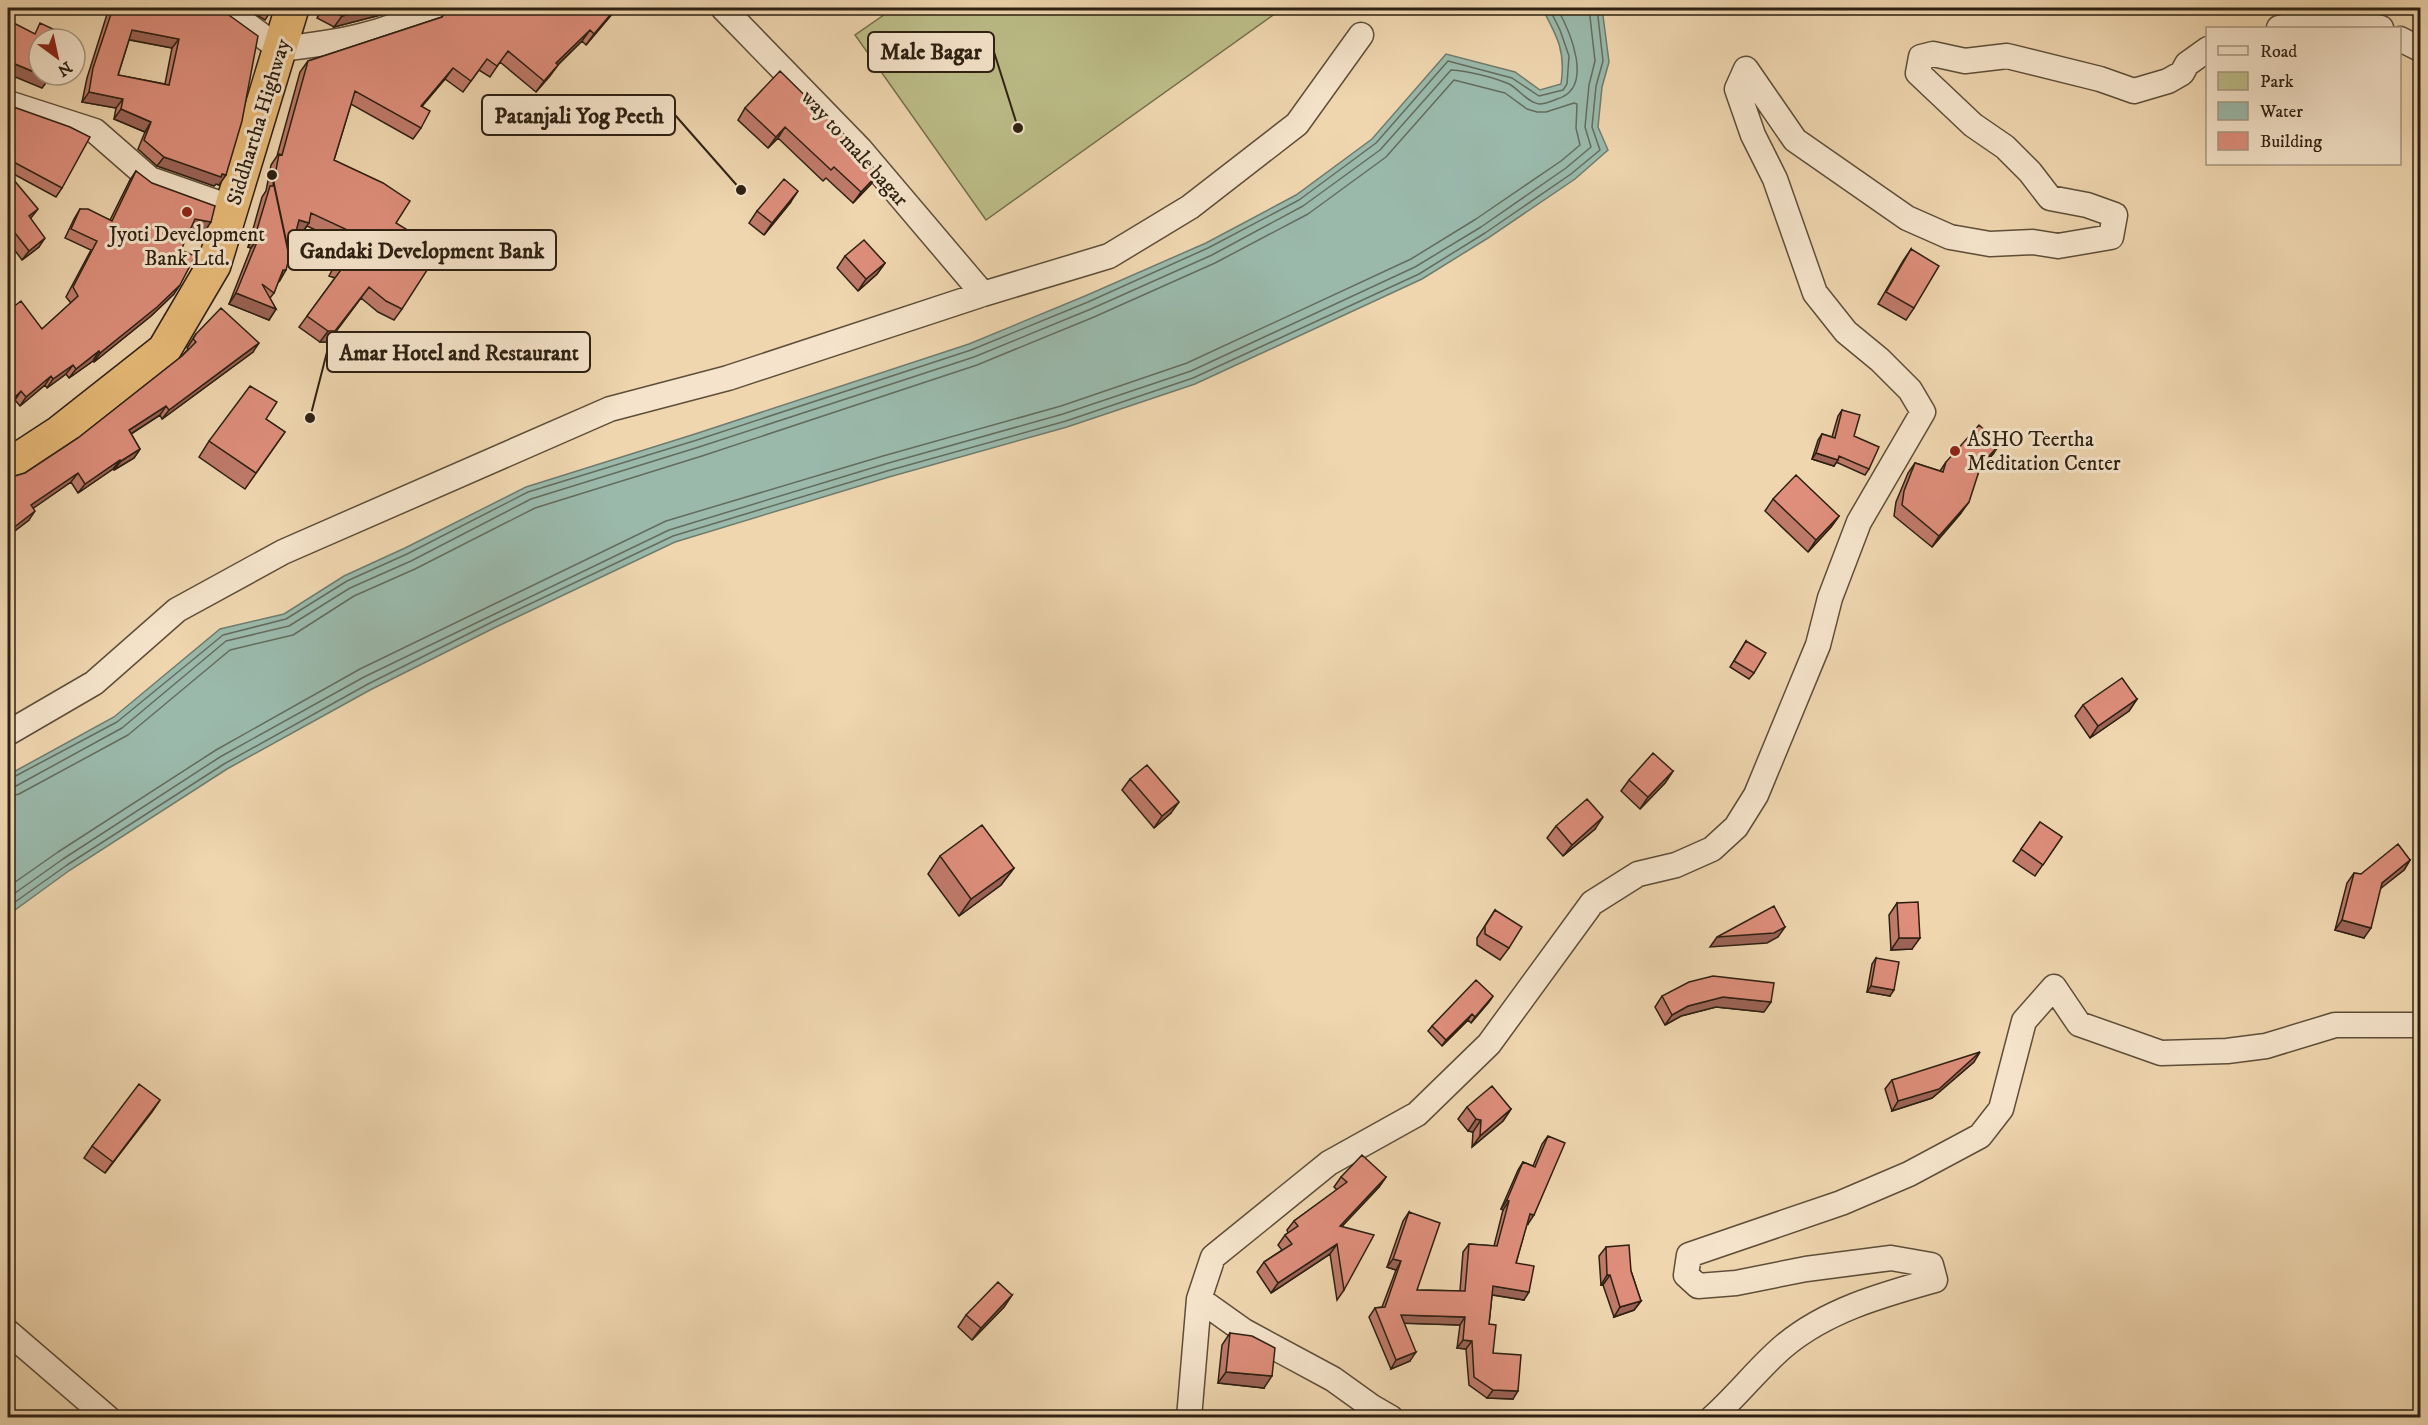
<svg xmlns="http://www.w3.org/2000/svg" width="2428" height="1425" font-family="'IM FELL DW Pica',serif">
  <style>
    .green { fill: #bcbd88; stroke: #746e4d; stroke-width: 1.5 }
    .water { fill: #9ab9ab; stroke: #6e7c6e; stroke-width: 1.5 }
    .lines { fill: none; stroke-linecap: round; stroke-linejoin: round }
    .shore { stroke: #646c5e; stroke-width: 1.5 }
    .minor-casing { stroke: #5e4e39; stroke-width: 27 }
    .highway-casing { stroke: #2d2012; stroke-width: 36 }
    .minor { stroke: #f5e4cb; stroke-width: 24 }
    .highway { stroke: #e8bb78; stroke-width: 33 }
    .wall { fill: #bf7a6a; stroke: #2d2012; stroke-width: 1.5; fill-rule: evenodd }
    .shaded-wall { fill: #9b6356; stroke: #2d2012; stroke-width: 1.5 }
    .building { fill: #de8e7b; stroke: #2d2012; stroke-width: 1.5; fill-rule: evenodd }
    .poi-dot { fill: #8f2418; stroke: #f5e4cb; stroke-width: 2 }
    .labels { text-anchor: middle; stroke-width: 6; stroke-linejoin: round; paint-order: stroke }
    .street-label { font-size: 21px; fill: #2d2012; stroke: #f5e4cb }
    .poi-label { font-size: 21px; fill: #2d2012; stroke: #f5e4cb }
    .leader { fill: none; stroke: #2d2012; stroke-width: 2 }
    .callout-dot { fill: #2d2012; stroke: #f5e4cb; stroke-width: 2 }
    .callout { fill: #f5e4cb; stroke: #2d2012; stroke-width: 2 }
    .callout-label { font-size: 22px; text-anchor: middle; font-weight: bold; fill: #2d2012 }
  </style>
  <rect width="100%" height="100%" fill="#efd6af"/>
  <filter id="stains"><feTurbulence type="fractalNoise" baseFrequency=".00333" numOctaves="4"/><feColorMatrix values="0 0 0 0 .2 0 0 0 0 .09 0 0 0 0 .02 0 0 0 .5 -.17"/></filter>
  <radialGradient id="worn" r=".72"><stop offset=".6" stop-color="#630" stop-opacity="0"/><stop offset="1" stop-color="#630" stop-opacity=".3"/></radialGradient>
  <path class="green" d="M894,8H1283L986,220L855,35Z"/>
  <path class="water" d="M1542,8H1602L1609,62L1602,87L1598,127L1608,150L1575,179L1488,238L1422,279L1195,384L1067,427L889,477L675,542L496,627L370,690L227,769L70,870L8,915V775L114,717L220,629L284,614L344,576L405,548L526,487L695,434L969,344L1085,296L1206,243L1296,195L1372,139L1446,54L1515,72L1540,90L1561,84C1566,51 1557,36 1542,8Z"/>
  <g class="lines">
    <path class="shore" d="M8,780L117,722L223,635L286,619L347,581L407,554L528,492L697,440L971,350L1088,302L1208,248L1299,200L1376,143L1448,61L1512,78L1539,96L1563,90L1567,84L1569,56L1560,30L1549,8
      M8,788L16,786L122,728L226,641L289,626L350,588L411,561L531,499L699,447L974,357L1091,309L1212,255L1303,206L1380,150L1451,70C1468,71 1493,77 1509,84C1519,89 1528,103 1539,104C1545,104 1552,101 1557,99C1595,88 1570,31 1557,8
      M8,797L19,794L128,735L230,650L293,635L354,596L415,569L535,508L702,456L977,365L1094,317L1215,263L1308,214L1386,157L1454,80L1505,93L1527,109L1537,112H1546L1574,103L1577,104L1576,128L1580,145L1561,161L1476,219L1411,259L1187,363L1061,406L883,456L666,521L360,669L216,750L58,852L8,887
      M8,898L63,859L220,757L364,677L669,530L885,464L1063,414L1191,371L1415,267L1481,227L1566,168L1591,147L1585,127L1589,85L1595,61L1589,8
      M8,907L67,865L224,764L368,684L494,621L673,536L887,471L1066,421L1193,378L1419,274L1485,233L1571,174L1600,150L1592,127L1596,86L1603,61L1597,8"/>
    <defs>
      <path id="minor" d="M224,8L280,49C334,43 386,35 433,8
        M723,8L860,149L983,294
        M2279,28L2336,15L2381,28
        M2400,39L2420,49
        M8,103L95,131L150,179L233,208
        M8,733L94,683L177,610L283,552L610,409L728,378L983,294L1109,256L1190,207L1297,124L1361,35
        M1199,1299L1244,1331L1333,1379L1372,1407L1391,1418
        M8,1332L108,1418
        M1189,1418L1199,1299L1213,1257L1329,1163L1417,1114L1489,1044L1592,903L1638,874L1676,865L1712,849L1736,827L1756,795L1818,645L1830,598L1859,522L1923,412L1910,390L1880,360L1846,332L1815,293L1775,179L1753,135L1737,89L1746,69L1795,140L1907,218L1950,237L1990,244L2033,242L2058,246L2111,237L2115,215L2087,205L2050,198L2030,172L2005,147L1973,125L1918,73L1921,57L1933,54L1965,61L2007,56L2100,79L2134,91L2168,81L2182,73L2187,64L2208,49
        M1712,1418C1738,1395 1759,1367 1784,1346C1827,1310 1882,1295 1935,1280L1931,1265L1891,1258L1806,1269L1736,1283L1698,1286L1686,1275L1689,1255L1841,1203L1909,1174L1980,1136L2001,1109L2024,1021L2054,987L2079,1024L2161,1053L2227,1051L2266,1046L2335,1025H2420"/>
      <path id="highway" d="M8,466L60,432L164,350L214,265L292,8"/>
    </defs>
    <use href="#minor" class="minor-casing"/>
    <use href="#highway" class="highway-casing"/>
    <use href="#minor" class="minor"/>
    <use href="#highway" class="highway"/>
  </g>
  <path class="wall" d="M109,8H221L219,185L216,184L214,186L157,166L138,149L145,132L114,119L116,108L82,102L87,78ZM129,40L172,48L165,84L118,75Z
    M246,8H273L265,20Z
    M323,8H394L384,14L334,27L317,18Z
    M449,8H617L586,45L582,41L558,65L536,92L500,62L490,77L479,70L463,92L445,79L422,106L421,128L413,139L351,104L334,160L396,223L402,309L394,320L378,312L361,298L328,342H320L299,327L335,278L329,276L346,244L307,226L301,234L296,232L274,293L270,298L276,309L269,320L229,304L251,248L248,247L262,197L266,191L271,165L277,156L300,72L308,61L442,17Z
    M8,105L62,188L56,197L8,171Z
    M745,108L853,148L871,184L853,203L826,178L823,181L778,138L768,148L738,120Z
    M136,171L205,231L190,228L181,250L174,294L151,316L94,362L93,361L69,378L66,374L47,388L45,385L20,406L15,400L8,407V311L42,329L71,303L66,297L91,250L65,238L74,219L80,209L110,220L130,180Z
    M8,173L30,219L39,247L22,260L8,241Z
    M790,203L764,235L749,223L757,211Z
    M1911,249L1914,308L1906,320L1878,304L1903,261Z
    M845,256L885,263L877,274L858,291L837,268Z
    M196,334L253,352L162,419L160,415L131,434L140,449L134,458L114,470L113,469L78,493L71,482L33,508L29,520L8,536V474L15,476L25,473L78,438L182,356L188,349L187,348Z
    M1842,410L1869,469L1865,475L1836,462L1834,466L1812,459L1818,440L1822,434L1832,437L1838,416Z
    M266,419L285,432L245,489L199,457L209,441Z
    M1993,454L1980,469L1961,513L1932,547L1894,516L1896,502L1908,473L1915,463L1940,471L1946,462Z
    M1773,499L1839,516L1831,527L1808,552L1765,511Z
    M1746,641L1754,673L1749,679L1730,667Z
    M2137,699L2129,711L2090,738L2075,716L2083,705Z
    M1673,771L1665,783L1640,809L1621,791L1629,780Z
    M1130,779L1171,813L1154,828L1122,790Z
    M2040,822L2062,837L2035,876L2013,861Z
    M1556,826L1595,829L1563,856L1547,838Z
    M940,856L1014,868L1001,885L959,916L928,874Z
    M2410,860L2404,870L2380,888L2364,938L2335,930L2347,883L2354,873L2361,874Z
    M1897,903L1912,949L1891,950L1889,915Z
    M1495,910L1509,948L1500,960L1477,945V938Z
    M1876,958L1890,996L1867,992L1872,964Z
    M1493,996L1471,1023L1468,1020L1442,1046L1428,1031L1432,1026Z
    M1662,996L1764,1012L1716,1007L1681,1016L1665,1025L1655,1007Z
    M1974,1062L1932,1098L1892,1111L1885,1089L1892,1080Z
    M160,1100L105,1173L84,1158L92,1146Z
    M1467,1107L1511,1109L1503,1121L1472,1147L1473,1132L1468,1131L1458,1119Z
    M1548,1136L1528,1224L1527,1223L1516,1263L1524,1300L1492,1295L1489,1324L1493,1353L1513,1399L1487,1398L1469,1385L1466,1349L1457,1348L1460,1325L1404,1323L1410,1361L1391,1369L1369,1317L1375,1308L1382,1307L1396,1270L1387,1267L1403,1221L1409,1212L1417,1290L1460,1291L1463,1252L1469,1244L1494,1246L1503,1210L1501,1209L1518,1170L1523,1162L1533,1166L1542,1144Z
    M1341,1177H1386L1379,1187L1342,1226L1344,1290L1337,1300L1330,1254L1271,1293L1257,1272L1264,1262L1282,1250L1278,1245L1285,1235L1288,1233L1287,1230L1294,1221L1337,1190L1334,1187Z
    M1606,1247L1631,1271L1641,1301L1634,1310L1614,1317L1603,1285H1601L1599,1256Z
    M1012,1295L1004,1307L972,1340L958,1327L966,1315Z
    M1230,1333L1264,1388L1218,1383L1222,1345Z"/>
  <path class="shaded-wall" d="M375,8H394L384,14L334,27L342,16Z
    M616,8H617L613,13L586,45L594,34Z
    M132,30L179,39L172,48L126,39Z
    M590,30L582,41L548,74L556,63Z
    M8,61L39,74V75L49,79L42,88L8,74Z
    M558,65L550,76L536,92L544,81Z
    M453,68L445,79L413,117L421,106Z
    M89,92L123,99L116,108L82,102Z
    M121,109L151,122L145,132L114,119Z
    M785,127L778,138L768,148L776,137Z
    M164,157L222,174L226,175L219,185L216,184L214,186L157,166Z
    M879,173L871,184L853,203L861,192Z
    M798,191L790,203L764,235L772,223Z
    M38,209L31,218L22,225L29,216Z
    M195,219L211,222L205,231L188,228Z
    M299,220L309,223L301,234L291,231Z
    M255,236L259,237L251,248L248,247Z
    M45,238L39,247L22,260L29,251Z
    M885,263L877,274L858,291L866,279Z
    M283,270H286L279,282Z
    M180,285L174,294L151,316L94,362L100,353Z
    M369,287L328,342H320L328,331Z
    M236,293L276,309L269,320L229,304Z
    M259,343L253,352L162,419L169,410Z
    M99,351L93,361L69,378L76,369Z
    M73,365L66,374L47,388L53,379Z
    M51,376L45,385L20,406L26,397Z
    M21,391L15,400L8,407V404Z
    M166,406L160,415L123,439L129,430Z
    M2000,444L1993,454L1973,476L1981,465Z
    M140,449L134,458L114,470L121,461Z
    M1816,453L1838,460L1834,466L1812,459Z
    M120,460L113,469L78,493L85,484Z
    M78,473L71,482L25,514L31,505Z
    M1969,502L1961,513L1932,547L1939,536Z
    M35,511L29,520L8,536V532L12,528Z
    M1839,516L1831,527L1808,552L1816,540Z
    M2137,699L2129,711L2090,738L2098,726Z
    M1673,771L1665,783L1640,809L1648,797Z
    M1179,802L1171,813L1154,828L1162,816Z
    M1603,817L1595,829L1563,856L1572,845Z
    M2410,860L2404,870L2375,893L2382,883Z
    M1014,868L1001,885L959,916L971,899Z
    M2342,920L2371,928L2364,938L2335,930Z
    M1785,927L1778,937L1767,943L1710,947L1717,937Z
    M1899,938H1920L1912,949L1891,950Z
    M1871,986L1894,990L1890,996L1867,992Z
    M1493,996L1489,1002L1471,1023L1475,1017Z
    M1723,997L1771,1002L1764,1012L1716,1007L1681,1016L1665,1025L1672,1015L1688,1006Z
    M1472,1014L1468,1020L1442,1046L1446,1040Z
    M1980,1052L1974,1062L1932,1098L1892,1111L1898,1101Z
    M160,1100L152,1112L105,1173L113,1162Z
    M1511,1109L1503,1121L1472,1147L1480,1136Z
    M1476,1119L1481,1120L1473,1132L1468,1131Z
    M1386,1177L1379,1187L1333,1236L1340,1226Z
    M1507,1200L1509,1201L1503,1210L1501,1209Z
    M1530,1214L1534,1215L1528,1224L1524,1222Z
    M1337,1244L1330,1254L1271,1293L1278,1283Z
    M1393,1259L1401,1261L1396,1270L1387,1267Z
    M1607,1275H1610L1603,1285H1601Z
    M1493,1286L1529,1292L1524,1300L1487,1294Z
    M1012,1295L1004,1307L972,1340L981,1328Z
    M1641,1301L1634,1310L1614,1317L1620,1307Z
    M1401,1315L1465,1317L1460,1325L1395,1323Z
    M1463,1340L1472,1341L1466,1349L1457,1348Z
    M1416,1352L1410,1361L1391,1369L1396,1360Z
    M1226,1372L1272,1376L1264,1388L1218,1383Z
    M1493,1390L1518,1391L1513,1399L1487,1398Z"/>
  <path class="building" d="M113,8H221L222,10L258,36L242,121L226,175L222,174L221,177L164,157L144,140L151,122L121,109L123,99L89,92L93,68ZM132,30L179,39L169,85L118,75Z
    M326,8H375L342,16Z
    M449,8H616L594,34L590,30L556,63L558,65L544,81L508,51L497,66L487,59L471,81L453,68L421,106L430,111L421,128L355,91L334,160L383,183L410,201L396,223L440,250L402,309L386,301L369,287L335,331H328L307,316L343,267L337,264L354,233L311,213L309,223L299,220L286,270H283L274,293L262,284L276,309L236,293L259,237L255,236L270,186H273L279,154L282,155L308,61L442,17Z
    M8,20L35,34L40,23L68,36L66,39H39V74L8,61Z
    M780,71L855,145L853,147L879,173L861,192L834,167L831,170L785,127L776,137L745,108Z
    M41,75H51L49,79Z
    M8,105L70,127L90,137L62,188L8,159Z
    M136,171L152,183L215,206L211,222L195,219L181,250L195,256L180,285L157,307L100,353L99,351L76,369L73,365L53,379L51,376L26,397L21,391L8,404V311L21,301L42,329L78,296L73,287L97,241L71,229L80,209H88L112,221Z
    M8,173L38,209L29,216L45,238L29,251L8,224Z
    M784,179L798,191L772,223L757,211Z
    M864,240L885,263L866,279L845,256Z
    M1911,249L1939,266L1914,308L1886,292Z
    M221,308L259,343L169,410L166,406L129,430L140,449L121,461L120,460L85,484L78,473L31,505L35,511L8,532V474L15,476L25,473L78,438L182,356L196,342L193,339L196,334Z
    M250,386L277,402L266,419L285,432L256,473L209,441Z
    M1842,410L1860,415L1854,436L1879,447L1869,469L1839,456L1838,460L1816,453L1822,434L1835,438Z
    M1979,425L2000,444L1981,465L1969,502L1939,536L1902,505L1904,491L1915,463L1943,472L1946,462Z
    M1796,475L1839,516L1816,540L1773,499Z
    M1746,641L1766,653L1754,673L1734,661Z
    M2122,678L2137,699L2098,726L2083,705Z
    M1653,753L1673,771L1648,797L1629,780Z
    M1147,765L1179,802L1162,816L1130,779Z
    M1587,799L1603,817L1572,845L1556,826Z
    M2040,822L2062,837L2043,865L2021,849Z
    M982,825L1014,868L971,899L940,856Z
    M2398,844L2410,860L2382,883L2371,928L2342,920L2354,873L2361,874Z
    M1918,902L1920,938H1899L1897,903Z
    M1774,906L1785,927L1774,933L1717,937Z
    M1495,910L1522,927L1509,948L1485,934V926Z
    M1876,958L1899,962L1894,990L1871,986Z
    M1713,976L1774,983L1771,1002L1723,997L1688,1006L1672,1015L1662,996L1689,982Z
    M1476,980L1493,996L1475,1017L1472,1014L1446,1040L1432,1026Z
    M1980,1052L1939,1089L1898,1101L1892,1080Z
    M139,1084L160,1100L113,1162L92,1146Z
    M1492,1086L1511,1109L1480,1136L1481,1120L1476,1119L1467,1107Z
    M1548,1136L1565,1143L1534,1215L1530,1214L1516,1263L1534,1266L1529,1292L1493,1286L1489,1324L1496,1325L1493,1353L1521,1355L1518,1391L1493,1390L1474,1377L1472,1341L1463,1340L1465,1317L1401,1315L1416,1352L1396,1360L1375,1308L1385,1307L1401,1261L1393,1259L1409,1212L1440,1223L1417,1290L1465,1291L1469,1244L1497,1246L1509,1201L1507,1200L1523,1162L1535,1167Z
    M1362,1155L1386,1177L1340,1226L1374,1235L1344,1290L1337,1244L1278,1283L1264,1262L1292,1244L1285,1235L1298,1226L1294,1221L1347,1182L1341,1177Z
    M1629,1245L1631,1271L1641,1301L1620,1307L1610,1275H1607L1606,1247Z
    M998,1282L1012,1295L981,1328L966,1315Z
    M1230,1333L1252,1336L1275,1348L1272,1376L1226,1372Z"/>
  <g class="poi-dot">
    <circle cx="187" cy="212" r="6"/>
    <circle cx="1955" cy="451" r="6"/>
  </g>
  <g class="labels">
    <g class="street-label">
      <text transform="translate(258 122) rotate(-73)" y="7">Siddhartha Highway</text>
      <text transform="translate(855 148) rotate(48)" y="7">way to male bagar</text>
    </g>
    <g class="poi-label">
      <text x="187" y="241">Jyoti Development<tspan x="187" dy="24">Bank Ltd.</tspan></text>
      <text x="1967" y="446" text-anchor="start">ASHO Teertha<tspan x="1967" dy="24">Meditation Center</tspan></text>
    </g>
  </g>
  <path class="leader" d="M1018 128L994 52M741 190L675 115M272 175L288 250M310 418L327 352"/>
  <g class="callout-dot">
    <circle cx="1018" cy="128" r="6"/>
    <circle cx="741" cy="190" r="6"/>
    <circle cx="272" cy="175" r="6"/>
    <circle cx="310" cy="418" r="6"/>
  </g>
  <g class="callout">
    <rect x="868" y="32" width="126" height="40" rx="6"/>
    <rect x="482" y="95" width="193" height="40" rx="6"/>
    <rect x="288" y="230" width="268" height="40" rx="6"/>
    <rect x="327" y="332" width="263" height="40" rx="6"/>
  </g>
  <g class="callout-label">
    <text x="931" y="59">Male Bagar</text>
    <text x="579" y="123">Patanjali Yog Peeth</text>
    <text x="422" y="258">Gandaki Development Bank</text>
    <text x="459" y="360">Amar Hotel and Restaurant</text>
  </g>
  <rect width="2428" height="1425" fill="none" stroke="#efd6af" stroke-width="30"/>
  <rect x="9" y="9" width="2410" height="1407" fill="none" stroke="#2d2012" stroke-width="3"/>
  <rect x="15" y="15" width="2398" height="1395" fill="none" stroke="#2d2012" stroke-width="1.5"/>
  <rect x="2206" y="27" width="195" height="138" fill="#f5e4cb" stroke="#a59681" stroke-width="1.5"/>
  <rect x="2218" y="46" width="30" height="9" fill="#f5e4cb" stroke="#a59681" stroke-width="1.5"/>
  <text x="2260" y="57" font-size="18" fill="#2d2012">Road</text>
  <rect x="2218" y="72" width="30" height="18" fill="#bcbd88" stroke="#a59681" stroke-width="1.5"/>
  <text x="2260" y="87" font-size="18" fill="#2d2012">Park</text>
  <rect x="2218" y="102" width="30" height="18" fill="#9ab9ab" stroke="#a59681" stroke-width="1.5"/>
  <text x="2260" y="117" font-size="18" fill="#2d2012">Water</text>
  <rect x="2218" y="132" width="30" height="18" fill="#de8e7b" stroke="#a59681" stroke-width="1.5"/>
  <text x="2260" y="147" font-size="18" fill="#2d2012">Building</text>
  <g transform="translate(57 57) rotate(147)"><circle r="28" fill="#f5e4cb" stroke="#a59681" stroke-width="1.5"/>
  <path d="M0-4.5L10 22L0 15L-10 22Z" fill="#8f2418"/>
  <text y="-9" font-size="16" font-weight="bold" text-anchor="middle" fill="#2d2012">N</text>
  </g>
  <rect width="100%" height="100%" filter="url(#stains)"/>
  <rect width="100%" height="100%" fill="url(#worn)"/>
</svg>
